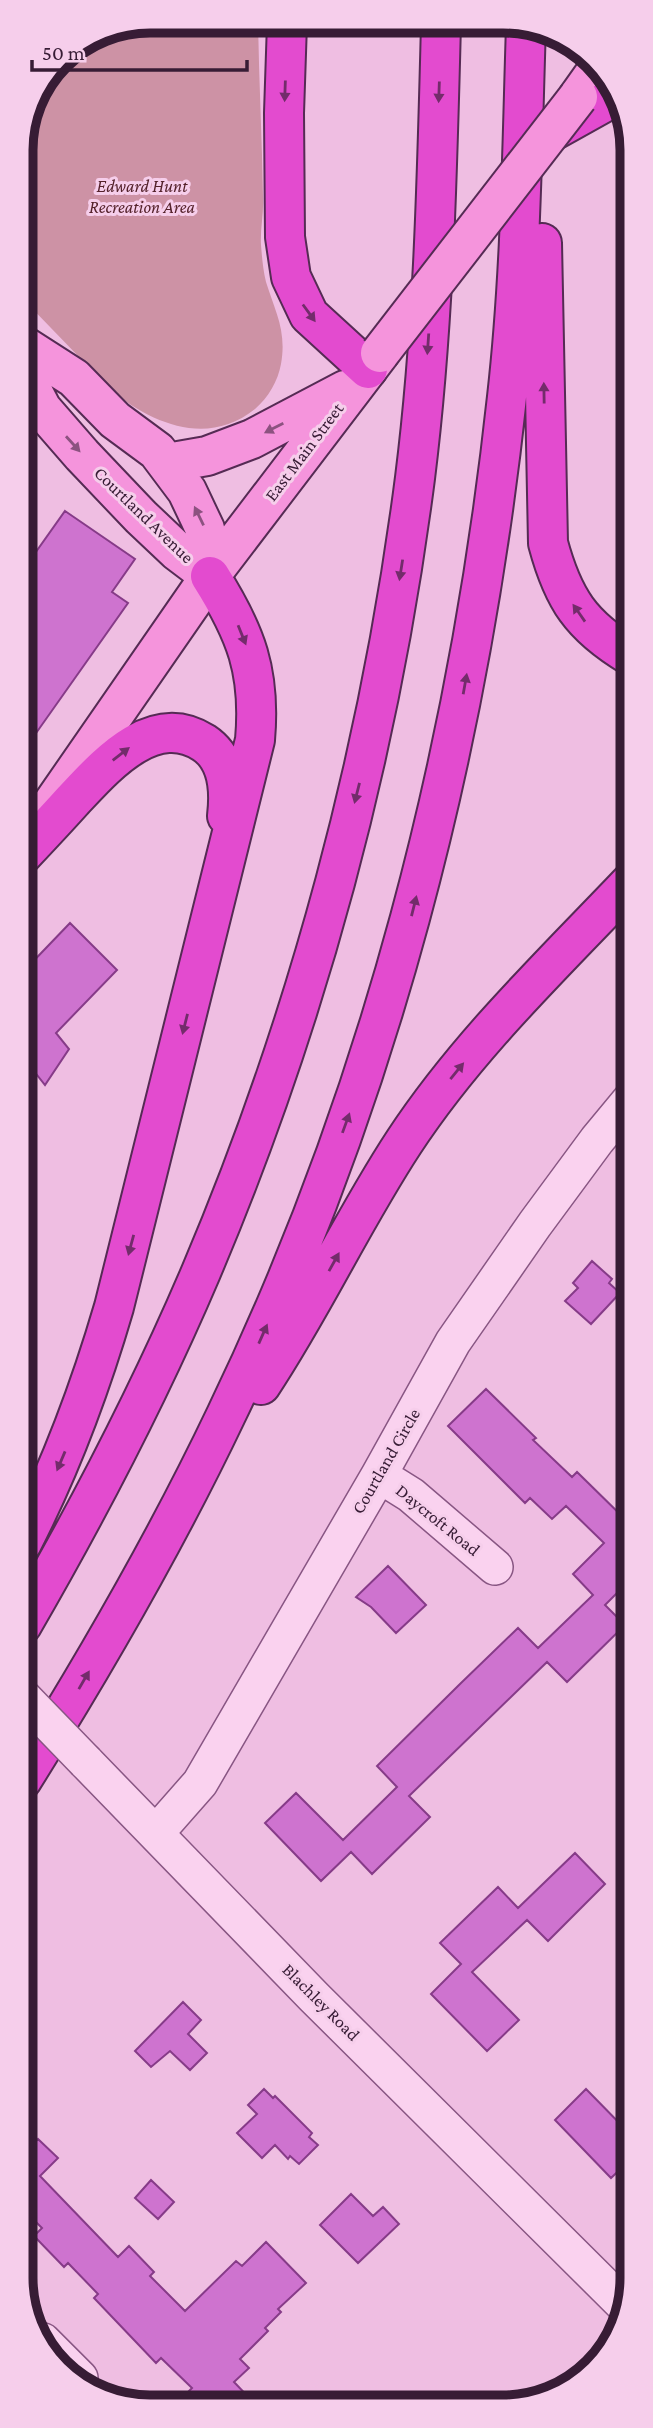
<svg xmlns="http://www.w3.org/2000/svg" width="653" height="2428" font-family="'Crimson Pro',serif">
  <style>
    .green { fill: #cd92a5 }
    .building { fill: #ce73cf; stroke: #863b88; stroke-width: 2 }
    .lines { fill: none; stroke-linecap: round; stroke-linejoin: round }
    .minor-casing { stroke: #885683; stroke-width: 38 }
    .major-casing { stroke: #552b54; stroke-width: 42 }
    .highway-casing { stroke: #552b54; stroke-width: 42 }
    .minor { stroke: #fad2ef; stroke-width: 35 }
    .major { stroke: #f594dc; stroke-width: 38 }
    .highway { stroke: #e34bcf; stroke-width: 38 }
    .minor-bridge-casing { stroke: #885683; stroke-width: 38; stroke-linecap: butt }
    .major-bridge-casing { stroke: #552b54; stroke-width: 42; stroke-linecap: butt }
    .minor-bridge { stroke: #fad2ef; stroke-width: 35 }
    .major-bridge { stroke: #f594dc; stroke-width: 38 }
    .oneway { fill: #732c6b }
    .oneway2 { fill: #8c5280 }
    .labels { text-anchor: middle; stroke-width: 6; stroke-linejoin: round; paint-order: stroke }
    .park-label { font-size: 18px; font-style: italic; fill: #54212a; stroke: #f6ceeb }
    .street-label { font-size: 18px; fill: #371c35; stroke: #f6ceeb }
    .rim { fill: none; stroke: #371c35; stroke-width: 9 }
  </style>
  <rect width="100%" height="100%" fill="#efbee2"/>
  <path class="green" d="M151,21L258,22C259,81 262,139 263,197C264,213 260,229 261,245C262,257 263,270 266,282C275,311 287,331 281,364C278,381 268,398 255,409C208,447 152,424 111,390L21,297V142L59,59L101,31Z"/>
  <path class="building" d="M65,511L135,559L112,592L128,603L22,753L21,573Z
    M70,923L117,970L56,1033L69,1049L45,1085L22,1056V973Z
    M592,1261L612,1279L609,1283L620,1293L591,1324L565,1301L578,1288L573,1283Z
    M486,1389L536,1438L533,1440L572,1477L577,1472L631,1525V1579L605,1605L625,1625L567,1682L547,1662L409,1796L430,1817L372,1874L351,1852L321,1881L265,1823L296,1793L343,1840L397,1787L377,1766L460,1684L518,1628L538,1648L593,1595L573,1574L604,1543L566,1506L552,1519L530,1498L525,1503L448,1426Z
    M388,1566L426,1605L396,1633L371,1607L356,1597Z
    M575,1853L605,1884L548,1941L527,1920L472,1972L519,2020L487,2051L431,1994L461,1964L440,1943L498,1887L518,1908Z
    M183,2002L201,2020L188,2034L207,2053L190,2070L170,2051L151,2067L135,2051Z
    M264,2089L273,2098L275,2096L312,2133L309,2137L318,2145L299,2164L290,2156L288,2159L275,2145L262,2158L237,2133L257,2114L248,2105Z
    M586,2089L632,2136V2158L611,2178L555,2120Z
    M38,2139L58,2158L40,2176L118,2257L129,2246L154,2272L150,2276L185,2311L236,2261L242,2266L266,2242L306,2283L278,2309L281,2312L265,2328L268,2331L240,2359L249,2368L234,2382L256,2405H200L188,2392L192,2388L161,2358L156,2363L94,2298L98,2294L68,2263L64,2267L34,2236L42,2228L22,2208V2155Z
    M151,2180L174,2202L158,2219L135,2198Z
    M351,2194L373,2216L383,2207L399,2224L358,2263L320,2225Z"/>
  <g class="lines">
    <defs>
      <path id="minor" d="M379,1475L411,1495L495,1567
        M86,1762L314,1997L624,2305
        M156,1833L200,1783L379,1475L453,1342L535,1224L597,1140L631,1099
        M43,2341L80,2378"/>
      <path id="major" d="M578,97L600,66
        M21,344L74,378L115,420L157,451L187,491L205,529L210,548V576
        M21,369L42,409L82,455L141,517L177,551L210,576
        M167,463L207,456L252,439L345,390
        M48,810L210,576L380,353"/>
      <path id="highway" d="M287,23L284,113L285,237L291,277L309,315L368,369
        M553,131L614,97
        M542,243L548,543C563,599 581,626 631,656
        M22,855C39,837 56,819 73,800C105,766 153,710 204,743C228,759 230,790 227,816
        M261,1385C313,1307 352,1221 404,1142C467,1046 552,965 631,882
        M22,1543C61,1467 90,1389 114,1307L255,740C261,672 246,633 210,576
        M22,1625C88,1511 149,1394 201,1272C308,1020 380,750 415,478C434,327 437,176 441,24
        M22,1780C96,1662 166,1541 226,1415C380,1096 469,748 507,397C521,274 522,149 526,25"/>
    </defs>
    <use href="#minor" class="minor-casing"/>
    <use href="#major" class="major-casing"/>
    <use href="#highway" class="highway-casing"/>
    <use href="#minor" class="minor"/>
    <use href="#major" class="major"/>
    <use href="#highway" class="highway"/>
    <defs>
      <path id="minor-bridge" d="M22,1696L86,1762"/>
      <path id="major-bridge" d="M380,353L578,97"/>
    </defs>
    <use href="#minor-bridge" class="minor-bridge-casing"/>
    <use href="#major-bridge" class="major-bridge-casing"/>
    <use href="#minor-bridge" class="minor-bridge"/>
    <use href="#major-bridge" class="major-bridge"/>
  </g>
  <defs><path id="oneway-solid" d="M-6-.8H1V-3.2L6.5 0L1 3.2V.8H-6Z" transform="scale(1.75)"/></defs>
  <g class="oneway">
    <use href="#oneway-solid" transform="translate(285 91) rotate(92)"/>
    <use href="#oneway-solid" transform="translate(439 92) rotate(92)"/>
    <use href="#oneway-solid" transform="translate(309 313) rotate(54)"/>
    <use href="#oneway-solid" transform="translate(428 344) rotate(94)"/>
    <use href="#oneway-solid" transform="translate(544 393) rotate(-91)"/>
    <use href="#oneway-solid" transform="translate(401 570) rotate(99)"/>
    <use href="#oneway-solid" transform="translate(579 613) rotate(-125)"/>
    <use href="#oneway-solid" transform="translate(242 635) rotate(68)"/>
    <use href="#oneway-solid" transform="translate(465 684) rotate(-80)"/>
    <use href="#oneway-solid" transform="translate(121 754) rotate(-38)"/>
    <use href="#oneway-solid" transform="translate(357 793) rotate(104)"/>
    <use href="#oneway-solid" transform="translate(414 906) rotate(-76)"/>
    <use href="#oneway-solid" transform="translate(185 1024) rotate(104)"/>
    <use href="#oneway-solid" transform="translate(457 1071) rotate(-51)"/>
    <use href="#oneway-solid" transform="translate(346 1123) rotate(-70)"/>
    <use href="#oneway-solid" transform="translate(131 1245) rotate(105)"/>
    <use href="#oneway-solid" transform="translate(334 1262) rotate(-61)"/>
    <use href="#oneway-solid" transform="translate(263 1334) rotate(-66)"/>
    <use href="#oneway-solid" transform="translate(61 1461) rotate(113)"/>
    <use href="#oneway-solid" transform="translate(84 1680) rotate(-60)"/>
  </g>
  <g class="oneway2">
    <use href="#oneway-solid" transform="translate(274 428) rotate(153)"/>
    <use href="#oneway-solid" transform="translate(73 444) rotate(48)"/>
    <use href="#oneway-solid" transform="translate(199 516) rotate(-116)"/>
  </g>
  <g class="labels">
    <g class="park-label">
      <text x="142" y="192">Edward Hunt<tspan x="142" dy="21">Recreation Area</tspan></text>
    </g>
    <g class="street-label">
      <text transform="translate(304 452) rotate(-53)" y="6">East Main Street</text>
      <text transform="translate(144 515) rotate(44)" y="6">Courtland Avenue</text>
      <text transform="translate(386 1461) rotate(-60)" y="6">Courtland Circle</text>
      <text transform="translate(438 1520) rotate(39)" y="6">Daycroft Road</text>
      <text transform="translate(321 2002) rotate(45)" y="6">Blachley Road</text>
    </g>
  </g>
  <path d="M0 0H653V2428H0ZM150 33H503A117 117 0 0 1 620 150V2278A117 117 0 0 1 503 2395H150A117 117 0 0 1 33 2278V150A117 117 0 0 1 150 33Z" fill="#f6ceeb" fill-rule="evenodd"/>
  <path class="rim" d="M150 33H503A117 117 0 0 1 620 150V2278A117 117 0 0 1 503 2395H150A117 117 0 0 1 33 2278V150A117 117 0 0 1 150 33Z"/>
  <path d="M32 60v10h215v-10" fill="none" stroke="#371c35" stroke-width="3.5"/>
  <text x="42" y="60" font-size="21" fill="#371c35" stroke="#f6ceeb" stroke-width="5" paint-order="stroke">50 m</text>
</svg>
